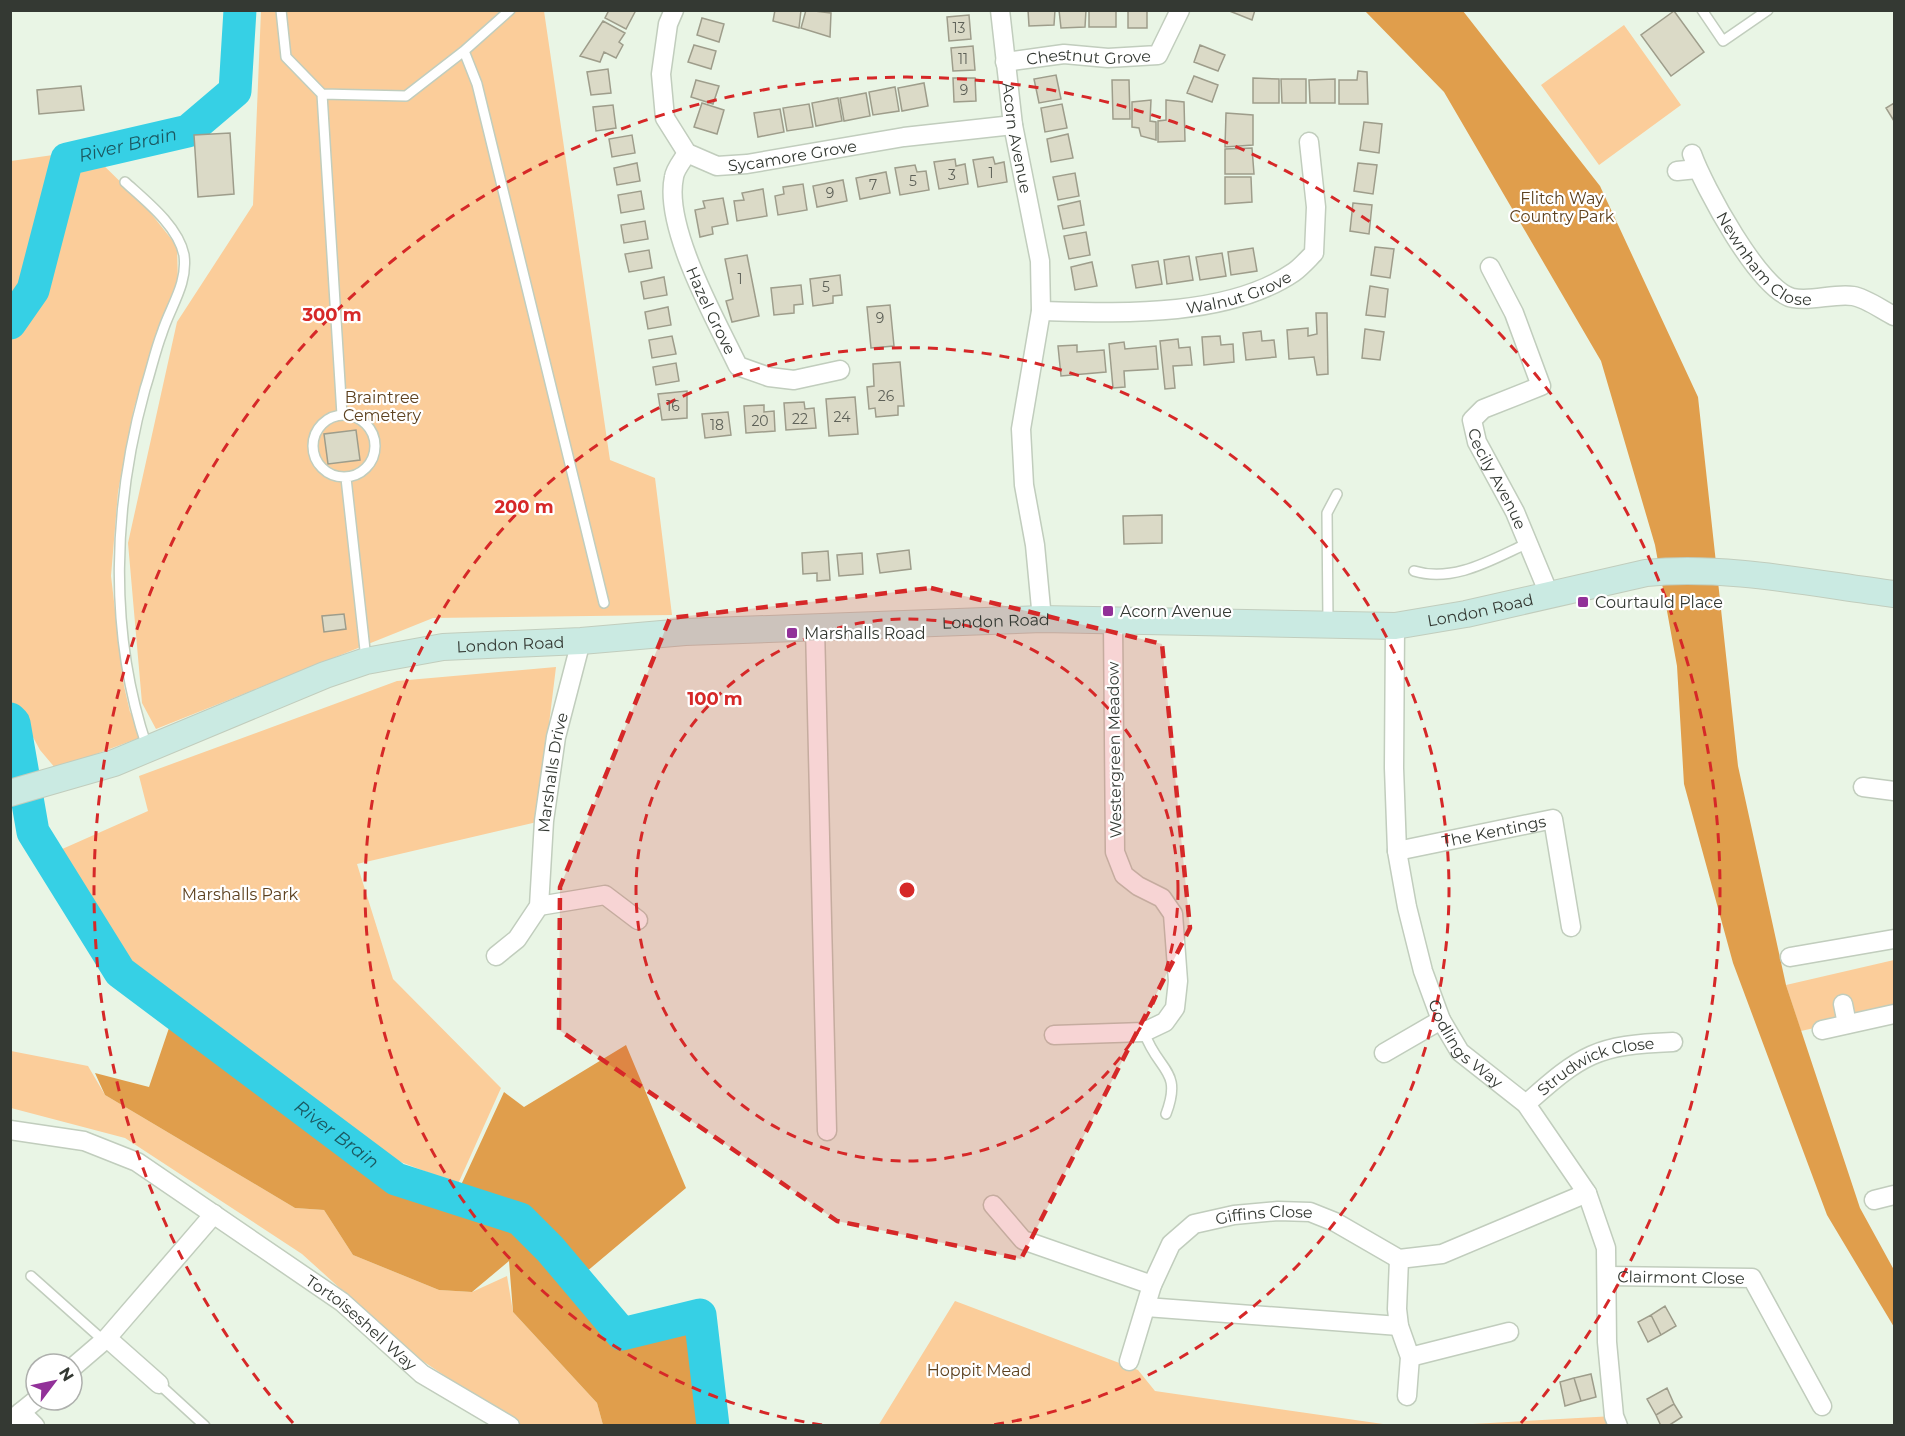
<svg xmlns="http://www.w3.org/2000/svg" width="1905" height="1436" font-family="Montserrat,sans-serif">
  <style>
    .green { fill: #fbcd9a }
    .forest { fill: #e09e4c }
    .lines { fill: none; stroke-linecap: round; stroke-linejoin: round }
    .river { stroke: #36d0e5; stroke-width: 33 }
    .building { fill: #dbdac7; stroke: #9e9d8b; stroke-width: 1.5 }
    .lane-casing { stroke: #c1cdbd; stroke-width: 12 }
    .street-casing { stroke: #c1cdbd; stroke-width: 21 }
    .secondary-casing { stroke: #c1cdbd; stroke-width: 28 }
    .lane { stroke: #fff; stroke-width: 9 }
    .street { stroke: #fff; stroke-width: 18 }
    .secondary { stroke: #caeae2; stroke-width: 26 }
    .marked { fill: #d62828; fill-opacity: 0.2; stroke: #d62828; stroke-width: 4.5; stroke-dasharray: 12 8; stroke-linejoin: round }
    .ring { fill: none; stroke: #d62828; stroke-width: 3; stroke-dasharray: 10 8 }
    .poi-dot { fill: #923199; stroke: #fff; stroke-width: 2 }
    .labels { text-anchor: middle; stroke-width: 4.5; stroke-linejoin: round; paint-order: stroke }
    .number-label { font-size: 14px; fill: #5e6158 }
    .street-label { font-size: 16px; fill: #343933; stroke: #fff }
    .park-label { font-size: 16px; fill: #5d411f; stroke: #fff }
    .poi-label { font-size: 16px; fill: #343933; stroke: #fff; text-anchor: start }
    .water-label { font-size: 18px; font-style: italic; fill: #1b5861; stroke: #fff }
    .centre { fill: #d62828; stroke: #fff; stroke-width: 3 }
    .ring-label { font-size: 18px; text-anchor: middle; font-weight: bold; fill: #d62828; stroke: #fff; stroke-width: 4.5; stroke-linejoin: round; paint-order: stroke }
  </style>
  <rect width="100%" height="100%" fill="#e9f5e5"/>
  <path class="green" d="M261,11H544L610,460L655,478L672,615L433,618L156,729L142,703L128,543L177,322L253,205Z
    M1624,25L1681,105L1599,165L1541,85Z
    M88,150L145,206L177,246L178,285L158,333L134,408L118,492L111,576L124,686L130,712L147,735L56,769L40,750L21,715L11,705V161Z
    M556,667L537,822L357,864L393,979L501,1088L458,1184L393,1159L130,963L60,850L148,811L139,776L397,681Z
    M1894,960V1010L1801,1031L1786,985Z
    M11,1051L88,1066L105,1095L295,1208L324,1210L353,1255L439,1290L472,1292L507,1276L513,1312L597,1403L603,1425H514L498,1411L415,1356L302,1254L125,1138L11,1108Z
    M955,1301L1138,1370L1155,1391L1390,1425L878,1426Z
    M1614,1416L1618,1426H1437Z"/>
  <path class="forest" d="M1365,11H1463L1600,186L1698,397L1738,766L1786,985L1860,1208L1894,1270V1327L1827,1215L1733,963L1684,784L1677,666L1655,545L1601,361L1444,92Z
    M170,1025L394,1186L456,1206L461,1185L504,1092L524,1107L626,1045L686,1188L573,1283L623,1339L695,1321L709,1425H603L597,1403L513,1312L509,1261L472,1292L439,1290L353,1255L324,1210L295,1208L105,1095L95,1073L149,1087Z"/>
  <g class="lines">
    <g class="river">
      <path id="s1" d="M10,323L33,290L67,159L188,131L235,91L240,10"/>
      <path id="s2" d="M10,719L14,723L33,832L120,972L396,1179L520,1219L550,1249L622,1334L700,1315L713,1426"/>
    </g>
  </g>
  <path class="building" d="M609,10H636L626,29L605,18Z
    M775,10H801L799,28L773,21Z
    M806,10L831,13L830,37L801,28Z
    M1028,10H1055L1054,25L1029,26Z
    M1059,10H1086L1085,27L1061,28Z
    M1089,10H1116V27H1089Z
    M1128,10H1147V28H1128Z
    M1227,10H1255L1252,20Z
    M1674,11L1704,52L1671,76L1641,35Z
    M969,15L971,39L949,41L947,17Z
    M702,18L724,24L719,42L697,35Z
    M603,21L625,33L619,42L623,45L616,58L604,52L600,62L580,56Z
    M694,45L716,51L711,69L688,62Z
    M1200,45L1225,55L1218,71L1194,62Z
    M973,46L975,70L953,71L951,48Z
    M608,69L611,93L591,95L587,72Z
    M1358,71L1367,72L1368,104H1339V80H1357Z
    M1056,75L1061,99L1039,103L1034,79Z
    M1194,76L1218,85L1212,102L1187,93Z
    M953,78H975L976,101L954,102Z
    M1253,78L1279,79V103H1253Z
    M1281,79H1306V103H1282Z
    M1335,79V103H1310L1309,80Z
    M696,80L719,86L713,104L691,97Z
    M1112,80H1129L1130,119H1113Z
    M924,83L928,106L902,111L898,88Z
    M81,86L84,110L39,114L37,90Z
    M895,87L899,111L873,115L869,92Z
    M866,93L870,116L844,121L840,98Z
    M838,98L842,121L816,126L812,103Z
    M1151,100L1150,121L1156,122V140L1141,136L1139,128L1132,127V102Z
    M1166,100L1184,102L1185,141L1158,142V121L1166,120Z
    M702,103L724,110L717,134L694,127Z
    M1894,103V121L1886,108Z
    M809,104L813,127L787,131L783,108Z
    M1062,104L1067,128L1045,132L1041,108Z
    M613,105L616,128L596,131L593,107Z
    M780,109L784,132L758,137L754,113Z
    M1226,113L1253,115V145L1225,147Z
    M1364,122L1382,124L1379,153L1360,150Z
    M230,133L234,194L198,197L194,135Z
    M1068,134L1073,158L1051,162L1047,139Z
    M632,135L635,153L612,157L609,139Z
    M1252,148L1254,174H1225V149Z
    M993,157L995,164L1004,162L1007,182L978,187L973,160Z
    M955,159L956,166L965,164L968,184L939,189L934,162Z
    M637,163L640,181L617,185L614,168Z
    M1358,163L1377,165L1373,194L1354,191Z
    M915,165L917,172L926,171L929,190L900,195L895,168Z
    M886,172L890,193L860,199L856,178Z
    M1075,173L1079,196L1058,200L1053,177Z
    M1225,177H1251L1252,202L1225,204Z
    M843,180L847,201L817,207L813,186Z
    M803,184L807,210L778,215L775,196L784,194L783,187Z
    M763,189L767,216L737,221L734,201L744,200L742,193Z
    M641,191L644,209L621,213L618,195Z
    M723,198L728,224L712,227L713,234L700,237L695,210L705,208L703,201Z
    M1080,201L1084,225L1063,229L1058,206Z
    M1353,203L1372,205L1369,234L1350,231Z
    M645,221L648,239L624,243L621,225Z
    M1086,232L1090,255L1069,259L1064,236Z
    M1375,247L1394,249L1390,278L1371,275Z
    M1253,248L1257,271L1231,275L1228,252Z
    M649,250L652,268L629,272L625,254Z
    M1222,253L1226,276L1200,280L1196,257Z
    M747,255L759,316L732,322L726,301L733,299L725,259Z
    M1189,256L1193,280L1167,284L1164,260Z
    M1158,261L1162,284L1136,288L1132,265Z
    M1092,262L1097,286L1075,290L1071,267Z
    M840,275L842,295L833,296V303L813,306L810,279Z
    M664,277L667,295L644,299L641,282Z
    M801,285L803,304L794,305V313L774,315L771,288Z
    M1370,286L1388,289L1385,317L1366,315Z
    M890,305L894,346L871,348L867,307Z
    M668,307L671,325L648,329L645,312Z
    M1316,313H1327L1328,374L1317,375L1314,357L1289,359L1287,330L1308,328V336L1317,334Z
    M1365,329L1384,332L1380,360L1362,358Z
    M1261,331L1262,341L1274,340L1276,357L1246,360L1243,333Z
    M672,336L676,354L652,358L649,340Z
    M1220,336L1221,345L1233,344L1234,362L1204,365L1202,337Z
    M1178,339L1179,348L1190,347L1192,365L1173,366L1175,388L1165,389L1160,341Z
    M1124,342L1125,349L1156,346L1158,369L1124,371L1125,387L1113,388L1109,344Z
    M1077,345V352L1104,350L1106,372L1061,376L1058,346Z
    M900,362L904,406H898V415L876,417L875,408L869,409L867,387L874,386L873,364Z
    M676,363L679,381L656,385L653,367Z
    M687,391V418L662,420L658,394Z
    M855,397L858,434L829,436L826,399Z
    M804,402L805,409L814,408L816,428L786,430L784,403Z
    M764,405V412L774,411L775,431L746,433L744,406Z
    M728,412L731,435L705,438L702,414Z
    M356,430L360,460L328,464L324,434Z
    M1162,515V543L1124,544L1123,516Z
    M909,550L911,569L880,573L877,554Z
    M828,551L830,580L817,581V573L803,574L802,553Z
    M862,553L863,574L839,576L837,555Z
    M344,614L346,629L324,632L322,616Z
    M1665,1306L1676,1326L1661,1335L1651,1315Z
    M1651,1315L1661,1335L1648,1342L1638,1322Z
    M1591,1374L1596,1397L1581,1401L1574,1378Z
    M1574,1378L1581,1401L1565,1406L1560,1382Z
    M1667,1388L1674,1404L1656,1415L1647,1399Z
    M1674,1404L1682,1417L1668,1426H1661L1656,1415Z"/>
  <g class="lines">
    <defs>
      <path id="lane" d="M281,10L286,57L322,94L342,415
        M1702,10L1723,41L1768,10
        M464,51L477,84L604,603
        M322,94L406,96L464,51L510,10
        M125,182C146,201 178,226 184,255C188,284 170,307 162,333C155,351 151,371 145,389C113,505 108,632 147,747
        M313 446a31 31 0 1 1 62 0a31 31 0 1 1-62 0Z
        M346,478L366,659
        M1414,571C1453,583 1491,560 1526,544
        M1328,622L1327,513L1337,494
        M1144,1032C1158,1072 1183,1069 1166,1114
        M31,1276L104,1341
        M159,1384L205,1426"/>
      <g id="street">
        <path id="s3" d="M674,10L668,24L661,74L665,118L687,153L717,166L747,164L904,137L1013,125"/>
        <path id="s4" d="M1000,10L1013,125L1040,261L1041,311L1021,429L1024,485L1035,545L1042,619"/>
        <path id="s5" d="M1005,62L1064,54L1108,58L1158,55L1180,10"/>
        <path id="s6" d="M687,153C683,160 675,169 674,177C663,227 716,320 738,366L769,377L794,380L840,370"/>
        <path id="s7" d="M1692,154C1703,185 1760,292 1793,298C1812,302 1834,293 1853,296C1866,298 1882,310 1894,316"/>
        <path d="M1677,171L1697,169"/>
        <path id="s8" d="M1490,267L1514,313L1541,386L1483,409L1472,420L1477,442L1515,512L1549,594"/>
        <path id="s9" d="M1041,311C1118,313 1227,318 1294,272C1301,267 1308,259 1314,253L1316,207L1309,142"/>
        <path id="s10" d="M1395,626L1394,768L1397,851L1407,907L1423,971L1441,1020L1460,1052L1526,1104L1587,1193L1606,1248L1607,1342L1614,1416L1618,1426"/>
        <path d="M815,627L827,1131"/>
        <path d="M1863,787L1894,791"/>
        <path id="s11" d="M1397,851L1553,819L1571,927"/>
        <path d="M539,906L605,895L638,920"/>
        <path id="s12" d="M496,956L517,939L539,906L544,821L556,737L581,641"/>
        <path d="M1790,957L1894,939"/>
        <path d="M1843,1004L1847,1024"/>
        <path d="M1822,1030L1894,1014"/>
        <path d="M1054,1035L1144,1032L1165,1022L1175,1008L1178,981L1173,914L1162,898L1138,886L1124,875L1115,852L1113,622"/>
        <path d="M1384,1053L1441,1020"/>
        <path id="s13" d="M1526,1104C1582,1054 1596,1045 1673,1042"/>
        <path id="s14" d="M10,1130L84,1141L137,1162L342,1302L422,1374L510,1426"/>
        <path d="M1874,1200L1894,1195"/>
        <path d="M993,1205L1023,1240L1152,1285"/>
        <path d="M1399,1259L1397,1309L1399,1326L1410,1357L1407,1396"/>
        <path id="s15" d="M1607,1276L1752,1278L1822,1406"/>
        <path d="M1146,1307L1399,1326"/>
        <path d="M107,1338L159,1384"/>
        <path d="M1410,1357L1509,1332"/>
        <path id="s16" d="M1129,1361L1152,1285L1171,1244L1194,1224L1234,1215L1278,1211L1310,1212L1335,1222L1399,1259L1442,1254L1587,1193"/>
        <path d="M72,1368L107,1338L214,1214"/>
        <path d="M21,1412L35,1426"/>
        <path d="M10,1421L36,1400"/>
      </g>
      <g id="secondary">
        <path id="s17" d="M10,793L114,763L325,675L366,661L443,647L581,641L685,632L1042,619L1395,626L1466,614L1646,573C1728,565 1814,584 1894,594"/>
      </g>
    </defs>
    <use href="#lane" class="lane-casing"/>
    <use href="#street" class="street-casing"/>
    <use href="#secondary" class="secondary-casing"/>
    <use href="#lane" class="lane"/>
    <use href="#street" class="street"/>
    <use href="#secondary" class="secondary"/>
  </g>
  <path class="marked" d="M931,588L1162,644L1190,928L1021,1259L837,1221L559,1030L560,887L670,618Z"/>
  <g class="ring">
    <circle cx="907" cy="890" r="271"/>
    <path d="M822 1425A542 542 0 1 1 992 1425"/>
    <path d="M293 1423A813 813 0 1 1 1521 1423"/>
  </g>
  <g class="poi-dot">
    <rect x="1577" y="596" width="12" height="12" rx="3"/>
    <rect x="1102" y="605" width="12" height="12" rx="3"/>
    <rect x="786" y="627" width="12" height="12" rx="3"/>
  </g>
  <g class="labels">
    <g class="number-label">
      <text x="959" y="33">13</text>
      <text x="963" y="64">11</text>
      <text x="964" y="95">9</text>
      <text x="991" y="178">1</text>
      <text x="952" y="180">3</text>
      <text x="913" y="186">5</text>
      <text x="873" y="190">7</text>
      <text x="830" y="198">9</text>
      <text x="740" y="284">1</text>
      <text x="826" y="292">5</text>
      <text x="880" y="323">9</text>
      <text x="886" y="401">26</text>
      <text x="673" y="411">16</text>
      <text x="842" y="422">24</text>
      <text x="800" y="424">22</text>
      <text x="760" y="426">20</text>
      <text x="717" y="430">18</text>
    </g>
    <g class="street-label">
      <text dy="6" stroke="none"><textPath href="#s5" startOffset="84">Chestnut Grove</textPath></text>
      <text dy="6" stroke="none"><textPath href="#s4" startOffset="129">Acorn Avenue</textPath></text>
      <text dy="6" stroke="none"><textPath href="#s3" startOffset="260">Sycamore Grove</textPath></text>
      <text dy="6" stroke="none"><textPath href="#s7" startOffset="132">Newnham Close</textPath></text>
      <text dy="6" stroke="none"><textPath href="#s9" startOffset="200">Walnut Grove</textPath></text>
      <text dy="6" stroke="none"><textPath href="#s6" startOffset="168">Hazel Grove</textPath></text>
      <text dy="6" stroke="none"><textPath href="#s8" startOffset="272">Cecily Avenue</textPath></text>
      <text dy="6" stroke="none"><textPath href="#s17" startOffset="1498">London Road</textPath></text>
      <text dy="6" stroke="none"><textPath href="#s17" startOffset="1012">London Road</textPath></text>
      <text dy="6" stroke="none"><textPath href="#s17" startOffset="526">London Road</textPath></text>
      <text transform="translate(1114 750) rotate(-91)" y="6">Westergreen Meadow</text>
      <text dy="6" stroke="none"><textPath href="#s12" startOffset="201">Marshalls Drive</textPath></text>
      <text dy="6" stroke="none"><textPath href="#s11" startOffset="99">The Kentings</textPath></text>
      <text dy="6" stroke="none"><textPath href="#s10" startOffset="434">Godlings Way</textPath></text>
      <text dy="6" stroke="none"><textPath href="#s13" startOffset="82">Strudwick Close</textPath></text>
      <text dy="6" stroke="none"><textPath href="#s16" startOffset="226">Giffins Close</textPath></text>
      <text dy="6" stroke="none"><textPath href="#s15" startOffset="74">Clairmont Close</textPath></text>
      <text dy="6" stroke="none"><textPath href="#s14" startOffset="408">Tortoiseshell Way</textPath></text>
    </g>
    <g class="park-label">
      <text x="1562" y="204">Flitch Way<tspan x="1562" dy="18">Country Park</tspan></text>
      <text x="382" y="403">Braintree<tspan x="382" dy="18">Cemetery</tspan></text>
      <text x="240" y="900">Marshalls Park</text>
      <text x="979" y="1376">Hoppit Mead</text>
    </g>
    <g class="poi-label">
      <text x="1595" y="608">Courtauld Place</text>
      <text x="1120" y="617">Acorn Avenue</text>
      <text x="804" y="639">Marshalls Road</text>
    </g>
    <g class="water-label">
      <text dy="6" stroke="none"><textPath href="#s1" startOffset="238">River Brain</textPath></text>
      <text dy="6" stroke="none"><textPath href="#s2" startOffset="552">River Brain</textPath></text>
    </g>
  </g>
  <circle cx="907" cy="890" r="9" class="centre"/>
  <g class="ring-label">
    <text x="332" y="321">300 m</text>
    <text x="524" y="513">200 m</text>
    <text x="715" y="705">100 m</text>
  </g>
  <rect width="1905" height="1436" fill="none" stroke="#343933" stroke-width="24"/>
  <g transform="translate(54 1382) rotate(58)"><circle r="28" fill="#ffffff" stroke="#aeb0ad" stroke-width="1.5"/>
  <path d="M0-4.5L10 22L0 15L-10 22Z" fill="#923199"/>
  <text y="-9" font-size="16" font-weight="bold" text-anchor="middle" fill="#343933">N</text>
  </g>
</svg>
